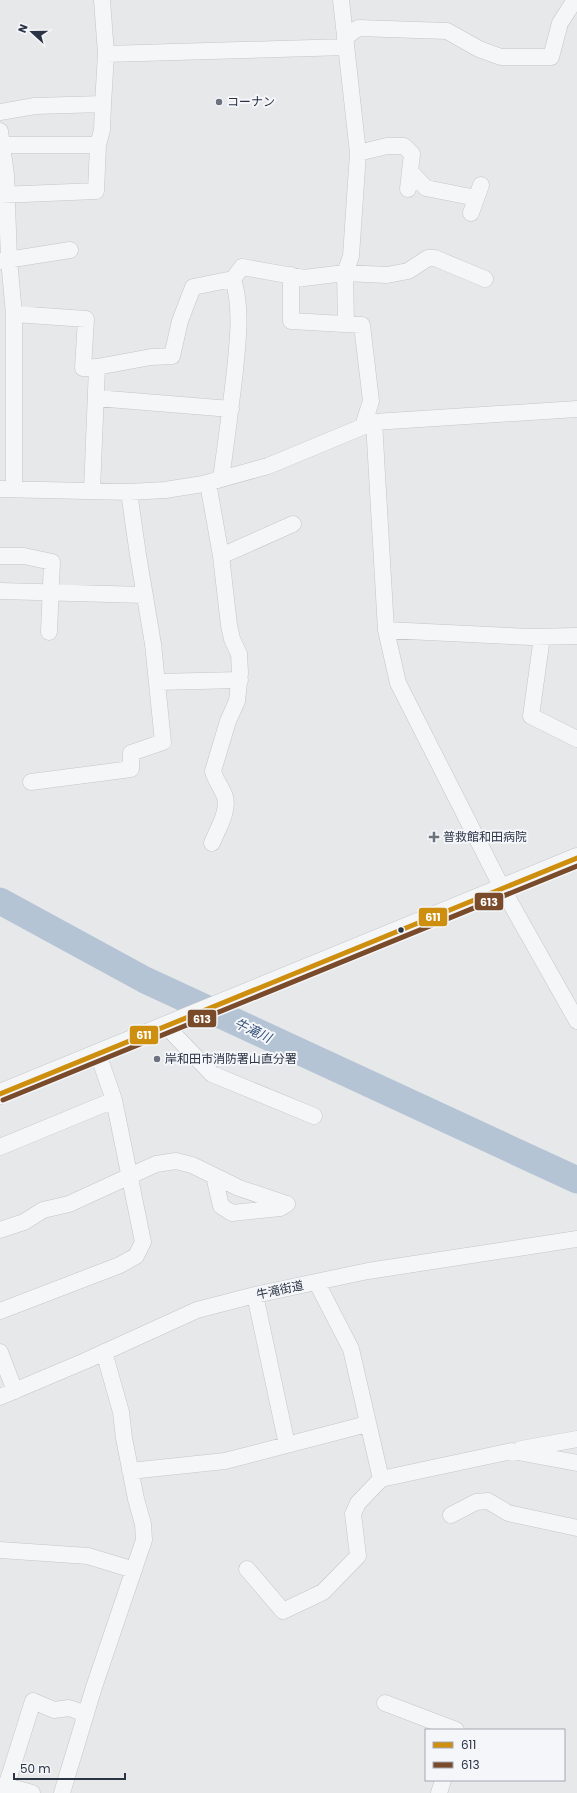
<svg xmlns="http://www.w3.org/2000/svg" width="577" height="1793" font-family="Poppins,'Noto Sans JP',sans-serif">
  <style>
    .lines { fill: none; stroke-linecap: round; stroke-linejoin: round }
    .river { stroke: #b4c4d5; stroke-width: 27 }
    .minor-casing { stroke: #c4c6c8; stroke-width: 17 }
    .tertiary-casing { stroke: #c4c6c8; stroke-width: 21 }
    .minor { stroke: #f5f6f7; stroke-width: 16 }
    .tertiary { stroke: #f5f6f7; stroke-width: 20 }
    .bus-1-casing { stroke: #f4f6f9; stroke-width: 8 }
    .bus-2-casing { stroke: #f4f6f9; stroke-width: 8 }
    .bus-1 { stroke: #ce8f0e; stroke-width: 5 }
    .bus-2 { stroke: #7a4b2a; stroke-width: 5 }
    .poi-dot { fill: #6c737f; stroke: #f4f6f9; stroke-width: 1.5 }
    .bus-dot { fill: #2b3445; stroke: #f4f6f9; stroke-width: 1.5 }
    .labels { text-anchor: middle; stroke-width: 4; stroke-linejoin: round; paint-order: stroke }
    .poi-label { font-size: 12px; fill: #2b3445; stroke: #f4f6f9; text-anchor: start }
    .street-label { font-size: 12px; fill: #2b3445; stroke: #f4f6f9 }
    .water-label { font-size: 13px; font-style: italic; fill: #34527a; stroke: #f4f6f9 }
    .line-badge { stroke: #f4f6f9; stroke-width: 1.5 }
    .badge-label { font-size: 11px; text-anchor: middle; font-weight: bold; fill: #fff }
  </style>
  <rect width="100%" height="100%" fill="#e6e8ea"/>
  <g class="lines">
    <path class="river" d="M0,901L145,980L577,1180"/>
    <defs>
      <path id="minor" d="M341,0L358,153L351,256L345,273L346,324
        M345,38L358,28L447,31L479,49L501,57H551L560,23L575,0
        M106,54L346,47
        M0,112L35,106L103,104L106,54L102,0
        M0,131L6,175L9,260L14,314V489
        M2,145H98
        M358,153L387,146H404L412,154L408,189
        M410,171L426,188L476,198
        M0,195L96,191L98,145L102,130L103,104
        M471,213L481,185
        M0,261L70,250
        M291,275V321L362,325L371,401L363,426
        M14,314L86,319L83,368L97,367
        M96,398L231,409
        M374,422L386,630L398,683L502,888L577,1021
        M221,479C226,443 231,406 235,370C238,339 242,308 233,279
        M208,483L221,556L229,625L232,639L239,654L240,673L237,701L228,721L213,771C215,780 222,788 225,797C229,812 217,830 212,843
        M0,489L129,492L165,490L203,484L268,466L374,422L577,409
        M92,490L97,367L151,357L172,356L180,321L193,287L233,279L242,267L304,278L345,273L387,275L408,271L428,258H435L485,279
        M0,556H24L52,562L49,632
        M221,556L293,524
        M0,591L145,595
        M386,630L531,637L577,636
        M542,637L531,716L577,739
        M157,682L240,680
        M31,782L131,769V753L163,742L153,644L138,555L129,492
        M166,1026L212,1074L314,1116
        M0,1147L114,1100
        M214,1176L221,1206L232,1213L280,1208L287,1204
        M0,1230L24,1222L43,1210L69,1204L156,1164L176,1161L192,1165L239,1188L287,1204
        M317,1283L351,1349L381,1479L512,1451L577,1463
        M255,1295L287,1445
        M0,1311L120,1265L136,1256L143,1242L114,1100L98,1054
        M0,1352L15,1391
        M0,1397L85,1361L197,1310L255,1295L368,1271L577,1239
        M521,1449L577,1439
        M130,1471L225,1461L367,1424
        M451,1515L476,1502L488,1501L508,1513L577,1528
        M0,1550L88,1556L134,1570
        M247,1569L283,1611L323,1592L358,1556L353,1514L358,1503L381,1479
        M385,1703L456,1730
        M0,1786H7L32,1793
        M4,1793L33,1701L54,1710L69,1708L86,1714
        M62,1793L94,1687L144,1540L143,1524L136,1499L124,1438L121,1412L104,1352
        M439,1793L443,1780"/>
      <path id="tertiary" d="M0,1094L577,858"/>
    </defs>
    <use href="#minor" class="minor-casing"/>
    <use href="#tertiary" class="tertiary-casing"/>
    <use href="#minor" class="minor"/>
    <use href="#tertiary" class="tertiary"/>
    <defs>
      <path id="bus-1" d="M0,1094L577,858"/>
      <path id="bus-2" d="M3,1100L577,866"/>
    </defs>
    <use href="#bus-1" class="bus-1-casing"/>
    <use href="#bus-2" class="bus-2-casing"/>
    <use href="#bus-1" class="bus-1"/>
    <use href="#bus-2" class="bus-2"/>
  </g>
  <g class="poi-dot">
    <circle cx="219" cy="102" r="4"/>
    <path d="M432 831h4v4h4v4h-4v4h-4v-4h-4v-4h4z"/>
    <circle cx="157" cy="1059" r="4"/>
  </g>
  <circle class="bus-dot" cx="401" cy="930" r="3.5"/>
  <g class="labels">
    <g class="poi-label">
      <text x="227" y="106">コーナン</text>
      <text x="443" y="841">普救館和田病院</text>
      <text x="165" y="1063">岸和田市消防署山直分署</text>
    </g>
    <g class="street-label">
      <text transform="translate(280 1290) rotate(-12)" y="4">牛滝街道</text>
    </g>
    <g class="water-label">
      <text transform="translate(253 1030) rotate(25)" y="5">牛滝川</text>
    </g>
  </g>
  <g class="line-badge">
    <rect x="474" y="892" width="30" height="19" rx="4" fill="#7a4b2a"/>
    <rect x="418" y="907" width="30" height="20" rx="4" fill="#ce8f0e"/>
    <rect x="187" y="1009" width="30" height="19" rx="4" fill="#7a4b2a"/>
    <rect x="129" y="1025" width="30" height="20" rx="4" fill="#ce8f0e"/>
  </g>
  <g class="badge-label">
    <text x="489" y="906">613</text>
    <text x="433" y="921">611</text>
    <text x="202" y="1023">613</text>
    <text x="144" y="1039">611</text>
  </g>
  <rect x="425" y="1729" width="140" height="52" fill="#f4f6f9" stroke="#a4a8b1"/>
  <rect x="433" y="1742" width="20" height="6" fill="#ce8f0e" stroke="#a4a8b1"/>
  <text x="461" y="1749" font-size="12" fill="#2b3445">611</text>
  <rect x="433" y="1762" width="20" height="6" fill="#7a4b2a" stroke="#a4a8b1"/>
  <text x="461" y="1769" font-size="12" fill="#2b3445">613</text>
  <g transform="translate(32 32) rotate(291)" stroke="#f4f6f9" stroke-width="3" paint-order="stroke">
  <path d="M0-3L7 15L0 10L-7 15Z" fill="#2b3445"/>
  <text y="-6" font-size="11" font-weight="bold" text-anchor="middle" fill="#2b3445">N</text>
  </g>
  <path d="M14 1773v6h111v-6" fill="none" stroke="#2b3445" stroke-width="2"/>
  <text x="20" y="1773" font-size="12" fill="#2b3445" stroke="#f4f6f9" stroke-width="3" paint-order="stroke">50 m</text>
</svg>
